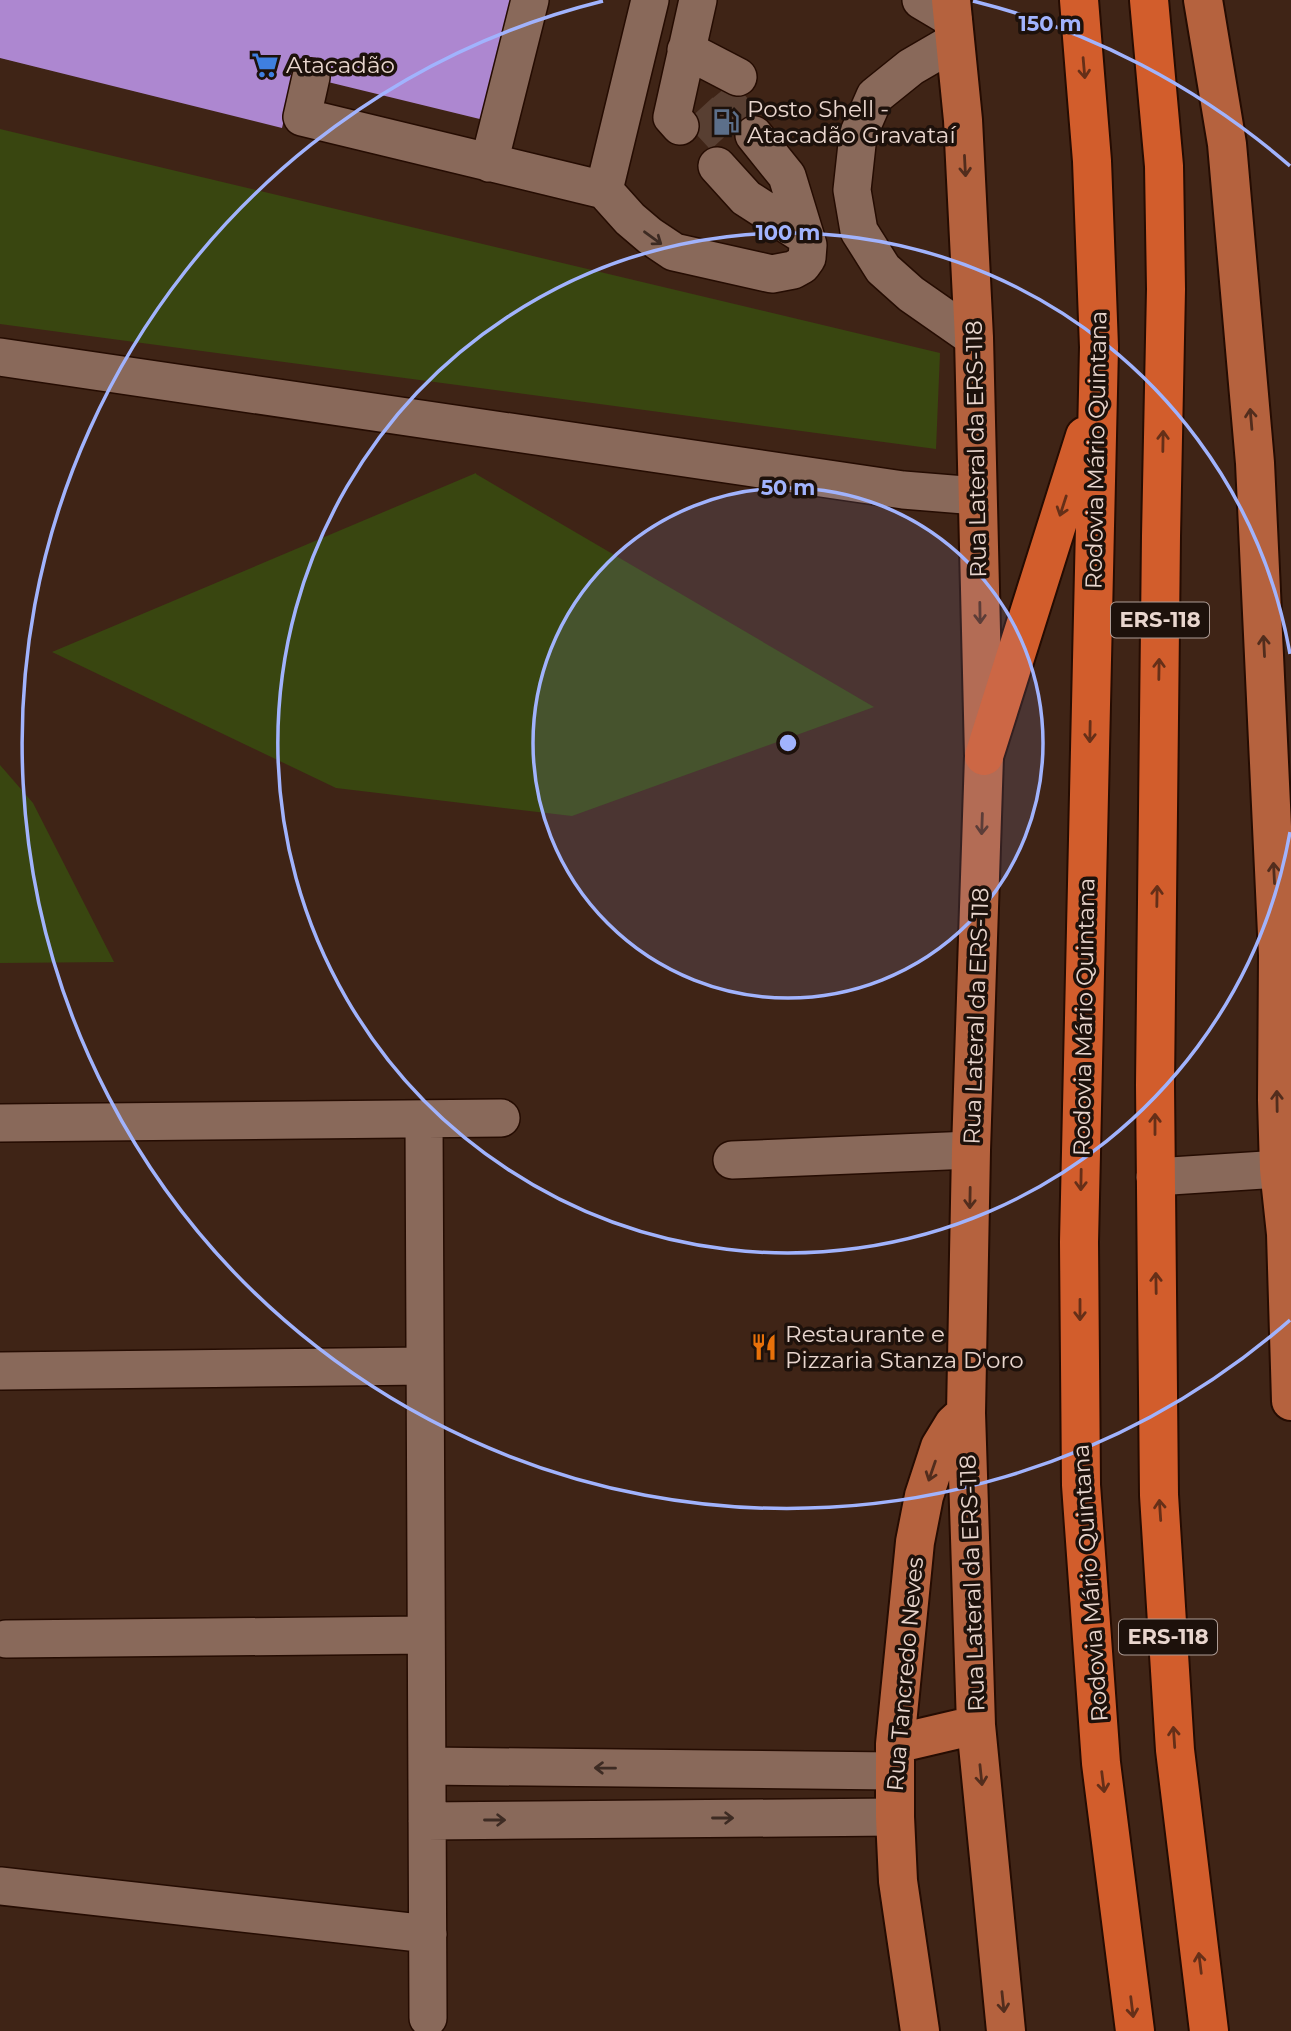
<svg xmlns="http://www.w3.org/2000/svg" width="1291" height="2031" font-family="Montserrat,sans-serif">
  <style>
    .green { fill: #394610 }
    .building { fill: #ad87d0 }
    .lines { fill: none; stroke-linecap: round; stroke-linejoin: round }
    .minor-tunnel { stroke: #583f32; stroke-width: 37; stroke-dasharray: 37 18; stroke-linecap: butt }
    .minor-casing { stroke: #250c02; stroke-width: 40 }
    .major-casing { stroke: #250c02; stroke-width: 42 }
    .highway-casing { stroke: #250c02; stroke-width: 42 }
    .minor { stroke: #89695a; stroke-width: 37 }
    .major { stroke: #b5623e; stroke-width: 38 }
    .highway { stroke: #d25d2c; stroke-width: 38 }
    .oneway { stroke: #652f18 }
    .oneway2 { stroke: #522d1d }
    .oneway3 { stroke: #3d2b23 }
    .ring { fill: none; stroke: #a1b3fd; stroke-width: 3.5 }
    .labels { text-anchor: middle; stroke-width: 7; stroke-linejoin: round; paint-order: stroke }
    .shield { fill: #1d110b; stroke: #ac9b94; stroke-width: 2 }
    .shield-label { font-size: 21px; font-weight: bold; fill: #e9d6ce }
    .poi-label { font-size: 23px; fill: #e9d6ce; stroke: #1d110b; text-anchor: start }
    .street-label { font-size: 23px; fill: #e9d6ce; stroke: #1d110b }
    .centre { fill: #a1b3fd; stroke: #1d110b; stroke-width: 3.5 }
    .ring-label { font-size: 21px; text-anchor: middle; font-weight: bold; fill: #a1b3fd; stroke: #1d110b; stroke-width: 7; stroke-linejoin: round; paint-order: stroke }
  </style>
  <rect width="100%" height="100%" fill="#3f2416"/>
  <path class="green" d="M0,129L940,353L936,449L0,324Z
    M476,473V474L874,707L572,816L336,788L52,652Z
    M0,765L33,803L114,962L0,963Z"/>
  <path class="building" d="M0,0H517L488,121L295,74L282,128L0,58Z"/>
  <g class="lines">
    <path class="minor-tunnel" d="M719,93L754,135
      M699,110L736,150"/>
    <defs>
      <path id="minor" d="M921,0L953,19
        M954,42L911,67L875,96L858,135L852,190L859,231L883,269L911,294L974,338
        M686,50L738,77
        M311,77L302,117L604,190L650,0
        M680,126L672,117L698,0
        M489,163L530,0
        M717,166L746,198L805,236
        M604,190L630,219L650,236L674,252L772,274L793,270L802,265L807,258L808,245L787,176L754,135
        M0,357L903,490L977,496
        M424,1119L428,2018
        M0,1123L501,1118
        M732,1160L971,1150
        M1155,1177L1279,1169L1291,1157
        M1,1371L425,1366
        M6,1639L426,1635
        M427,1766L894,1771
        M427,1821L895,1817
        M0,1886L428,1934"/>
      <path id="major" d="M951,0L963,120L974,338L984,756L971,1150L966,1413L976,1725L1006,2031
        M1203,0L1227,144L1255,463L1278,955L1277,1100L1279,1169L1286,1234L1291,1401
        M895,1744L976,1725
        M920,2031L898,1881L895,1817V1744L915,1542L924,1496L940,1447L954,1424L966,1413"/>
      <path id="highway" d="M1079,0L1092,161L1099,347L1079,1242L1081,1485L1101,1763L1135,2031
        M1149,0L1164,166L1166,289L1161,536L1155,1085L1159,1495L1175,1750L1209,2031
        M984,756L1085,436"/>
    </defs>
    <use href="#minor" class="minor-casing"/>
    <use href="#major" class="major-casing"/>
    <use href="#highway" class="highway-casing"/>
    <use href="#minor" class="minor"/>
    <use href="#major" class="major"/>
    <use href="#highway" class="highway"/>
  </g>
  <defs><path id="oneway-shaft" d="M-6 0H5M1.5-3L5.5 0L1.5 3" fill="none" stroke-width="1.6" stroke-linecap="round" stroke-linejoin="round" transform="scale(1.75)"/></defs>
  <g class="oneway">
    <use href="#oneway-shaft" transform="translate(1084 68) rotate(85)"/>
    <use href="#oneway-shaft" transform="translate(1163 441) rotate(-89)"/>
    <use href="#oneway-shaft" transform="translate(1063 506) rotate(108)"/>
    <use href="#oneway-shaft" transform="translate(1159 669) rotate(-89)"/>
    <use href="#oneway-shaft" transform="translate(1090 732) rotate(91)"/>
    <use href="#oneway-shaft" transform="translate(1157 896) rotate(-89)"/>
    <use href="#oneway-shaft" transform="translate(1155 1124) rotate(-90)"/>
    <use href="#oneway-shaft" transform="translate(1081 1180) rotate(91)"/>
    <use href="#oneway-shaft" transform="translate(1156 1283) rotate(-91)"/>
    <use href="#oneway-shaft" transform="translate(1080 1310) rotate(90)"/>
    <use href="#oneway-shaft" transform="translate(1160 1510) rotate(-94)"/>
    <use href="#oneway-shaft" transform="translate(1174 1737) rotate(-94)"/>
    <use href="#oneway-shaft" transform="translate(1103 1782) rotate(83)"/>
    <use href="#oneway-shaft" transform="translate(1200 1963) rotate(-97)"/>
    <use href="#oneway-shaft" transform="translate(1132 2007) rotate(83)"/>
  </g>
  <g class="oneway2">
    <use href="#oneway-shaft" transform="translate(965 166) rotate(87)"/>
    <use href="#oneway-shaft" transform="translate(1251 419) rotate(-95)"/>
    <use href="#oneway-shaft" transform="translate(980 613) rotate(89)"/>
    <use href="#oneway-shaft" transform="translate(1264 646) rotate(-93)"/>
    <use href="#oneway-shaft" transform="translate(982 824) rotate(92)"/>
    <use href="#oneway-shaft" transform="translate(1274 873) rotate(-93)"/>
    <use href="#oneway-shaft" transform="translate(1277 1101) rotate(-91)"/>
    <use href="#oneway-shaft" transform="translate(970 1198) rotate(91)"/>
    <use href="#oneway-shaft" transform="translate(932 1471) rotate(109)"/>
    <use href="#oneway-shaft" transform="translate(981 1775) rotate(84)"/>
    <use href="#oneway-shaft" transform="translate(1003 2002) rotate(84)"/>
  </g>
  <g class="oneway3">
    <use href="#oneway-shaft" transform="translate(653 238) rotate(36)"/>
    <use href="#oneway-shaft" transform="translate(605 1768) rotate(-179)"/>
    <use href="#oneway-shaft" transform="translate(723 1818)"/>
    <use href="#oneway-shaft" transform="translate(495 1820)"/>
  </g>
  <circle cx="788" cy="743" r="255" fill="#a1b3fd" fill-opacity=".12"/>
  <g class="ring">
    <circle cx="788" cy="743" r="255"/>
    <path d="M1290 832A510 510 0 1 1 1290 654"/>
    <path d="M1290 1320A765 765 0 1 1 603 1M973 1A765 765 0 0 1 1290 166"/>
  </g>
  <defs>
    <symbol id="supermarket-bare" viewBox="-9 -9 18 18"><path d="M-6-5.5h2.5l.6 2H6L4.5 2H-2.5L-4.4-4H-6ZM-1.5 3.2a1.3 1.3 0 1 0 .1 0ZM3 3.2a1.3 1.3 0 1 0 .1 0Z" fill="#3f7fe0" stroke="#1d110b" stroke-width="2.5" paint-order="stroke"/></symbol>
    <symbol id="fuel-bare" viewBox="-9 -9 18 18"><path d="M-5.5-6h7V0h2V4h1.3V-2.5L3-4.5l.8-.8L6-3V5H2.5V1h-1V6h-7ZM-4.2-4.7v3.2H.2V-4.7Z" fill="#5c6f8a" stroke="#1d110b" stroke-width="2.5" paint-order="stroke"/></symbol>
    <symbol id="restaurant-bare" viewBox="-9 -9 18 18"><path d="M-5-6h1v4h1v-4h1v4h1v-4h1v5L-1.5 .5V6h-2V.5L-5-1ZM5-6V6H3V1.5H1.5Q1.5-4 5-6Z" fill="#e8710a" stroke="#1d110b" stroke-width="2.5" paint-order="stroke"/></symbol>
  </defs>
  <g fill-rule="evenodd">
    <use href="#supermarket-bare" x="246" y="46" width="38" height="38"/>
    <use href="#fuel-bare" x="707" y="103" width="38" height="38"/>
    <use href="#restaurant-bare" x="745" y="1328" width="38" height="38"/>
  </g>
  <g class="labels">
    <g class="shield">
      <rect x="1111" y="602.5" width="98" height="35" rx="5"/>
      <rect x="1119" y="1619.5" width="98" height="35" rx="5"/>
    </g>
    <g class="shield-label">
      <text x="1160" y="627">ERS-118</text>
      <text x="1168" y="1644">ERS-118</text>
    </g>
    <g class="poi-label">
      <text x="286" y="73">Atacadão</text>
      <text x="747" y="117">Posto Shell -<tspan x="747" dy="26">Atacadão Gravataí</tspan></text>
      <text x="785" y="1342">Restaurante e<tspan x="785" dy="26">Pizzaria Stanza D'oro</tspan></text>
    </g>
    <g class="street-label">
      <text transform="translate(976 449) rotate(-91)" y="8">Rua Lateral da ERS-118</text>
      <text transform="translate(1096 450) rotate(-89)" y="8">Rodovia Mário Quintana</text>
      <text transform="translate(976 1016) rotate(-88)" y="8">Rua Lateral da ERS-118</text>
      <text transform="translate(1084 1017) rotate(-89)" y="8">Rodovia Mário Quintana</text>
      <text transform="translate(972 1583) rotate(-92)" y="8">Rua Lateral da ERS-118</text>
      <text transform="translate(1090 1583) rotate(-94)" y="8">Rodovia Mário Quintana</text>
      <text transform="translate(905 1674) rotate(-85)" y="8">Rua Tancredo Neves</text>
    </g>
  </g>
  <circle cx="788" cy="743" r="10" class="centre"/>
  <g class="ring-label">
    <text x="1050" y="31">150 m</text>
    <text x="788" y="240">100 m</text>
    <text x="788" y="495">50 m</text>
  </g>
</svg>
